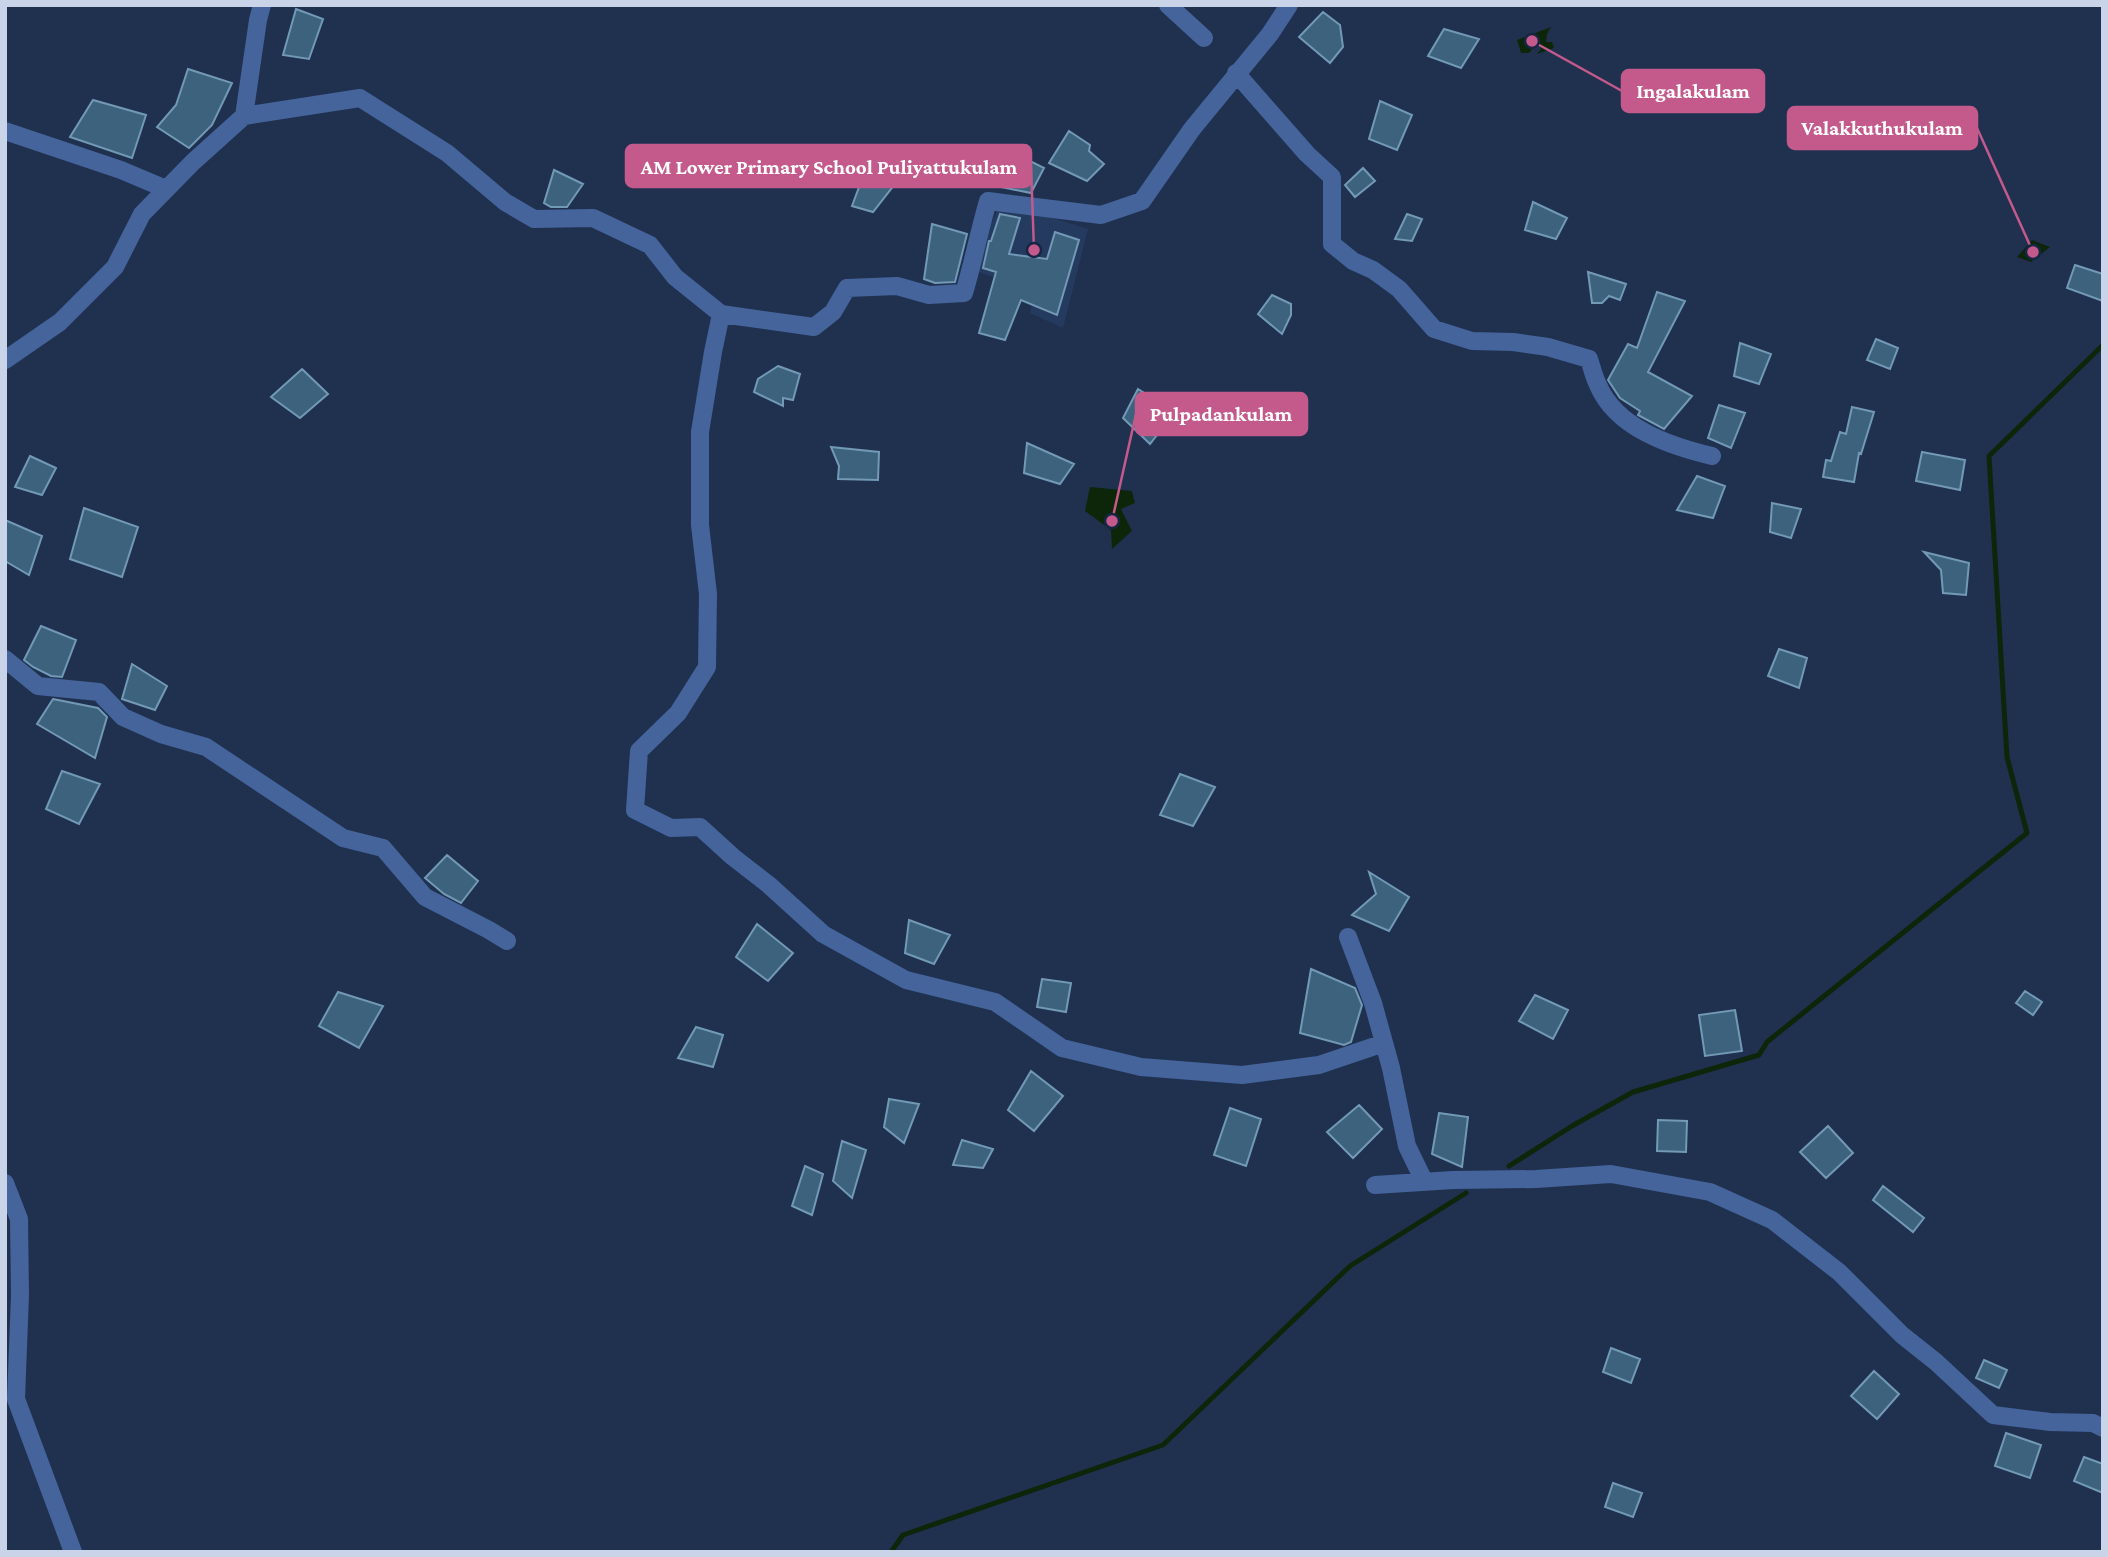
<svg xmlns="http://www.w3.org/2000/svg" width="2108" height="1557" font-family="'Crimson Pro',serif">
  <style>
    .built { fill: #253a5f }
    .water { fill: #0d2609 }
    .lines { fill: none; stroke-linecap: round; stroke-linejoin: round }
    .stream { stroke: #0d2609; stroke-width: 5 }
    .building { fill: #3d627d; stroke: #7299b6; stroke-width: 2 }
    .street { stroke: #45649b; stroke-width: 18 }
    .leader { fill: none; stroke: #c45a8c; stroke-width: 2.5 }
    .callout-dot { fill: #c45a8c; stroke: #162745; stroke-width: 2.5 }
    .callout { fill: #c45a8c; stroke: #c45a8c; stroke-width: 2.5 }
    .callout-label { font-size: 21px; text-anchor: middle; font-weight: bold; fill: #fff }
  </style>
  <rect width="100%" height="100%" fill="#203150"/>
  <path class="built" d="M999,206L1031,211L1088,229L1063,328L1030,313L1033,298L997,278L978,272L991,225Z"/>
  <path class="water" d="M1551,27L1547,34L1546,42H1552L1554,48L1537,54L1541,49L1538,42L1529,53H1521L1517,40Z
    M2032,240L2050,247L2031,262L2017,257Z
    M1090,487L1132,491L1135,503L1121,509L1132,531L1112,549L1111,530L1085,511Z"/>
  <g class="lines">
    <path class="stream" d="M1509,1166L1572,1126L1633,1092L1759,1055L1767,1042L2027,833L2007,757L1989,456L2103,345
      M891,1552L903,1535L1163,1445L1350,1266L1466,1193"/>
  </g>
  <path class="building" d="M296,9L323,19L309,59L283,55Z
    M1323,12L1340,25L1343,47L1330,63L1299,37Z
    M1444,29L1479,39L1461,68L1428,56Z
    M188,69L232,83L212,125L189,148L157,127L176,105Z
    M93,100L146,115L132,158L70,137Z
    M1380,101L1412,115L1397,150L1369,139Z
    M1069,131L1090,145L1089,151L1104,164L1087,181L1049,163Z
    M1010,151L1044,168L1031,193L1001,187Z
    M1363,168L1375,181L1355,197L1345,185Z
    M554,170L583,184L567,207H551L544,203Z
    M865,171L898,180L873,212L852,206Z
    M1533,202L1567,218L1556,239L1525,230Z
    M1000,214L1020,218L1009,254L1047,259L1055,232L1079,240L1057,315L1021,300L1005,340L979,333L996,272L983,268L989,241H991Z
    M1407,214L1422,219L1412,241L1395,239Z
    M932,224L967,234L955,282L935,283L924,279Z
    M2075,265L2103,274V301L2067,288Z
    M1588,272L1626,284L1620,300L1609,296L1602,303H1592Z
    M1657,292L1685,301L1648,372L1692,396L1664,429L1638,415L1640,411L1620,398L1608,380L1628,344L1637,348Z
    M1272,295L1291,304V315L1282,334L1258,314Z
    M1876,339L1898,348L1890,369L1867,360Z
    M1740,343L1771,354L1759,384L1734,376Z
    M778,366L800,374L793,400L783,398V406L754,392L758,379Z
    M302,369L328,394L300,418L271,397Z
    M1138,389L1175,412L1150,444L1123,418Z
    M1719,405L1745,413L1731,448L1708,438Z
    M1852,407L1874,412L1861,454L1859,453L1854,482L1823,477L1826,460L1831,461L1840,432L1846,434Z
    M1027,443L1074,464L1060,484L1024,473Z
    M831,447L879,452L878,480L838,479L839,466Z
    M1922,452L1965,460L1960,490L1916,481Z
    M30,456L56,468L42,495L15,487Z
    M1697,476L1725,486L1713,518L1677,510Z
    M1772,503L1801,509L1791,538L1770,532Z
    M84,508L138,527L122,577L70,559Z
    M5,520L42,536L29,575L5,561Z
    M1924,552L1969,563L1966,595L1943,593L1941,570Z
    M41,626L76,640L62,677L51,676L33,667L24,660Z
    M1779,649L1807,658L1799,688L1768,676Z
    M132,664L167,686L155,710L122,699Z
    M53,699L98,708L107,717L95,758L37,724Z
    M62,771L100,784L79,824L46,809Z
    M1180,774L1215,787L1193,826L1160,815Z
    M447,855L478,881L461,903L444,894L425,878Z
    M1369,872L1409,897L1389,931L1352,915L1376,894Z
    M909,920L950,935L934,964L905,953Z
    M757,924L793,953L768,981L736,957Z
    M1311,969L1355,988L1362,1005L1351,1042L1344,1045L1300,1033Z
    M1042,979L1071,983L1066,1012L1037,1007Z
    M2025,991L2042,1002L2033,1015L2016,1003Z
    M338,992L383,1006L359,1048L319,1026Z
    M1535,995L1568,1010L1553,1039L1519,1021Z
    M1735,1010L1742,1051L1705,1056L1699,1015Z
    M696,1027L723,1035L713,1067L678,1058Z
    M1031,1071L1063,1096L1034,1131L1008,1110Z
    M889,1099L919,1104L904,1143L884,1127Z
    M1359,1105L1382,1129L1353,1158L1327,1132Z
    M1230,1108L1261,1119L1246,1166L1214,1155Z
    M1439,1113L1468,1117L1462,1167L1432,1154Z
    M1658,1120L1687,1121L1686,1152L1657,1151Z
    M1828,1126L1853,1153L1826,1178L1800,1152Z
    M962,1140L993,1149L983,1168L953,1165Z
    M842,1141L866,1150L852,1198L833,1181Z
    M805,1166L823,1174L812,1215L792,1206Z
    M1883,1186L1924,1218L1913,1232L1873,1200Z
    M1611,1348L1640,1359L1631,1383L1603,1372Z
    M1984,1360L2007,1370L1999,1388L1976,1378Z
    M1874,1371L1899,1394L1877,1419L1851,1396Z
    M2006,1433L2041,1445L2030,1478L1995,1466Z
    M2084,1457L2103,1464V1493L2074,1481Z
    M1613,1483L1642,1493L1633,1517L1605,1507Z"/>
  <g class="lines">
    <path class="street" d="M1168,5L1204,38
      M1236,73L1307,154L1332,177V244L1353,261L1373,270L1399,289L1434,329L1472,341L1513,342L1548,347L1589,359C1592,368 1594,377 1598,385C1616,428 1670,446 1712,456
      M244,116L258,20L262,5
      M5,131L121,170L166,189
      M721,314L713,352L700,432V525L708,594L707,667L678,713L639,751L635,810L671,828L700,827L733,857L769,885L823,934L906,980L995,1002L1062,1048L1141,1067L1242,1075L1319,1065L1384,1043
      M5,360L60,322L115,267L142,214L193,162L244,116L360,98L447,153L505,202L534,219L593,218L650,245L675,277L721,314L814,327L833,312L847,288L897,286L929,295L964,293C973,263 979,232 988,201L1101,215L1142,201L1192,129L1270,34L1289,5
      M5,659L38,686L99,692L123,717L161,734L206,747L343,838L383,848L425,897L489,930L507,941
      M1348,937L1373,1003L1391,1068L1407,1146L1424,1181
      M5,1183L19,1219L20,1295L16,1399L73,1552
      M1375,1185L1453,1180L1536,1179L1611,1174L1710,1192L1772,1220L1839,1272L1902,1335L1936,1362L1993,1415L2050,1422L2093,1423L2103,1428"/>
  </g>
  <path class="leader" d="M1532 41L1622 91M2033 252L1977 128M1034 250L1031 166M1112 521L1136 414"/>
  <g class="callout-dot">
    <circle cx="1532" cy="41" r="7"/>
    <circle cx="2033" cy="252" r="7"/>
    <circle cx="1034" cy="250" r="7"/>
    <circle cx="1112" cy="521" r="7"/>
  </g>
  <g class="callout">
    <rect x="1622" y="70" width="142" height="42" rx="7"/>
    <rect x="1788" y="107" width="189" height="42" rx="7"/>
    <rect x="626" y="145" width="405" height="42" rx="7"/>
    <rect x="1136" y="393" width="171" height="42" rx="7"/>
  </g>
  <g class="callout-label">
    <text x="1693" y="98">Ingalakulam</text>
    <text x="1882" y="135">Valakkuthukulam</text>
    <text x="829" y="174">AM Lower Primary School Puliyattukulam</text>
    <text x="1221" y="421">Pulpadankulam</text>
  </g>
  <rect width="2108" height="1557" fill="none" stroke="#c9d4e8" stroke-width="14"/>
</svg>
